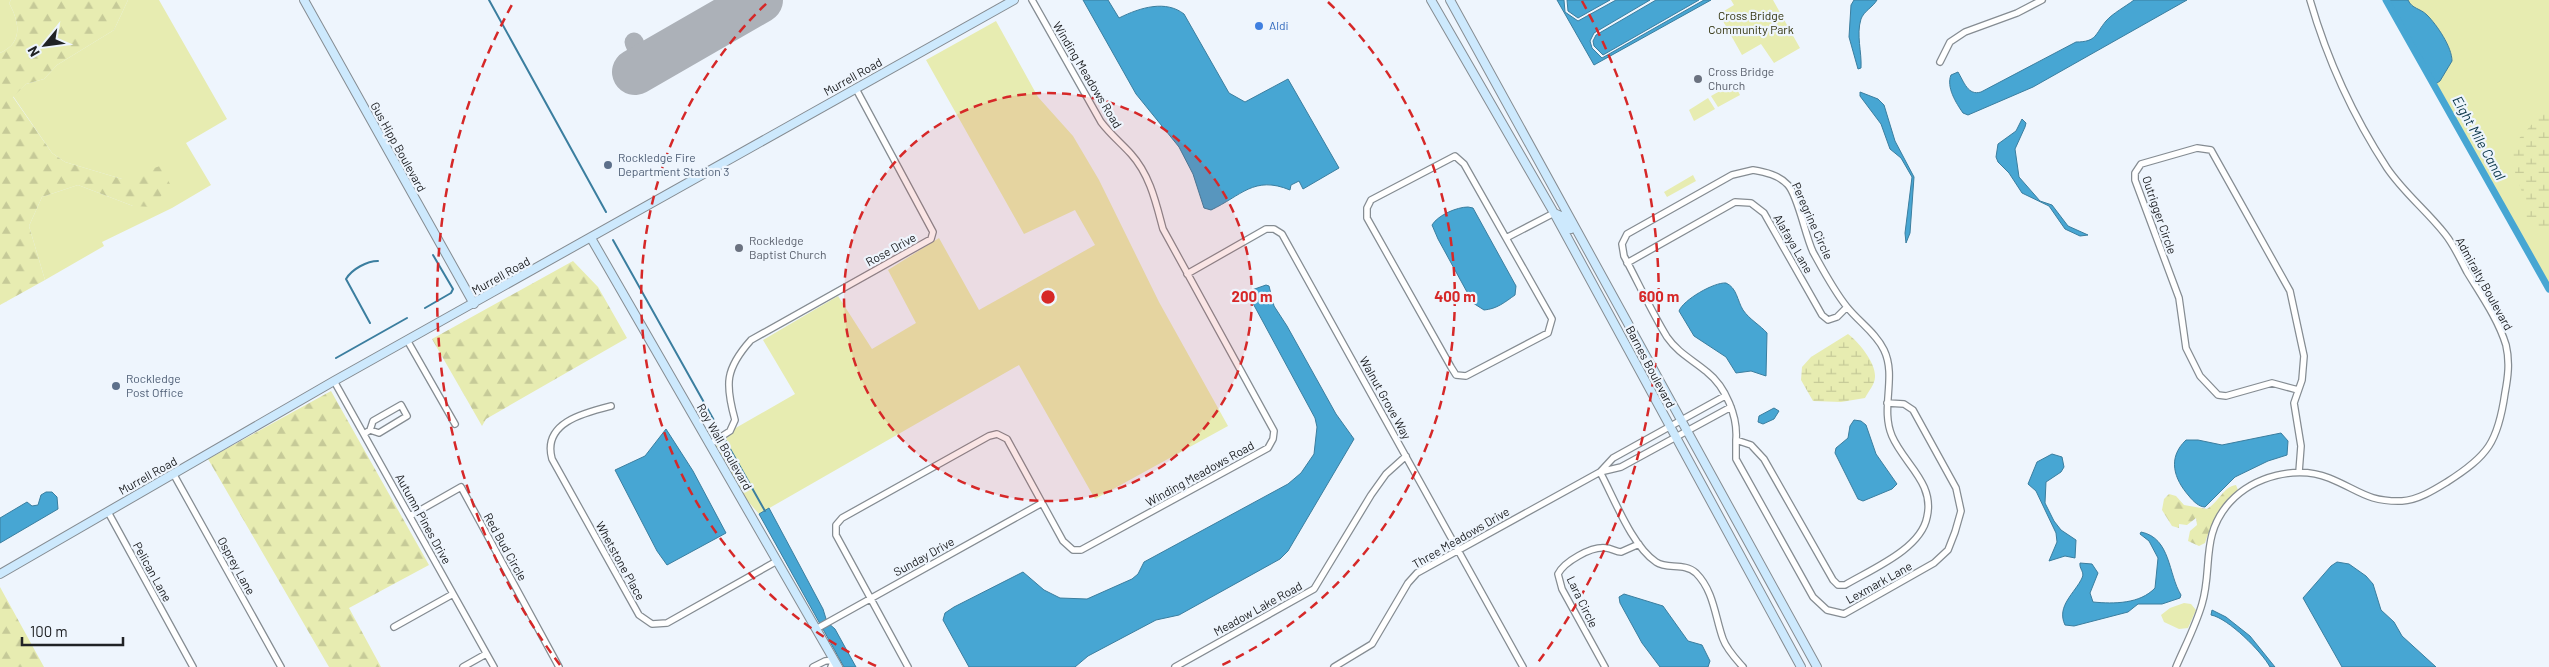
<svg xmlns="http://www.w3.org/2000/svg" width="2549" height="667" font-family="Barlow,sans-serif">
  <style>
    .green { fill: #e7ecb1 }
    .forest { fill: url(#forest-firs) }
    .wetland { fill: url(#wetland-marsh) }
    .water { fill: #47a6d3; stroke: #3b7e9f }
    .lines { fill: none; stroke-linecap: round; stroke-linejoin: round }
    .stream { stroke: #3b7e9f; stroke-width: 2 }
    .canal { stroke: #47a6d3; stroke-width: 7 }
    .taxiway { stroke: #acb1b8; stroke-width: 19 }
    .runway { stroke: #acb1b8; stroke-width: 46 }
    .street-casing { stroke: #858c92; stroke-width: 8 }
    .secondary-casing { stroke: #858c92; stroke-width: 10 }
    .street { stroke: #fff; stroke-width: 5.5 }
    .secondary { stroke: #cde9fd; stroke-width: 8 }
    .ring { fill: none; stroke: #d62828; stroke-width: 2.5; stroke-dasharray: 9 6 }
    .shop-dot { fill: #3f7fe0; stroke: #eef5fd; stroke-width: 2 }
    .worship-dot { fill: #6b7280; stroke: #eef5fd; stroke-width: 2 }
    .service-dot { fill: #5c6f8a; stroke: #eef5fd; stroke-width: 2 }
    .labels { text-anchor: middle; stroke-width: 4.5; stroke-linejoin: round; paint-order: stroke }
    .park-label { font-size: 12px; fill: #31320c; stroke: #eef5fd }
    .shop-label { font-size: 12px; fill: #366cbe; stroke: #eef5fd; text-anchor: start }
    .worship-label { font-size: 12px; fill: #5b616d; stroke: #eef5fd; text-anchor: start }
    .street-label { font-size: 12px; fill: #202225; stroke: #eef5fd }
    .service-label { font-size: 12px; fill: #4e5e75; stroke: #eef5fd; text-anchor: start }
    .water-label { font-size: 14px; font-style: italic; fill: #093447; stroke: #eef5fd }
    .centre { fill: #d62828; stroke: #eef5fd; stroke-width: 2.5 }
    .ring-label { font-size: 15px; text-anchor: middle; font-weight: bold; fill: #d62828; stroke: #eef5fd; stroke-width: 4.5; stroke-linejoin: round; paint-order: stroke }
  </style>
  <defs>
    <pattern id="forest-firs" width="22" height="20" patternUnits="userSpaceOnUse" patternTransform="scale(1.25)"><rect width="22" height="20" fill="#e7ecb1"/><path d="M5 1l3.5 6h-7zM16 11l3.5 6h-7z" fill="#c6ca98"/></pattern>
    <pattern id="wetland-marsh" width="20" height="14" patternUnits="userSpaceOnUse" patternTransform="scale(1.25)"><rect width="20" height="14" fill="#e7ecb1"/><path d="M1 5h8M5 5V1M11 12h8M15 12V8" fill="none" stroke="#c6ca98"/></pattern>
  </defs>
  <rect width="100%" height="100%" fill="#eef5fd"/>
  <path class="green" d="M0,0H11L9,3C19,21 24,43 0,53Z
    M128,0H159L227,119L186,143L211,185L172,208L102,242L104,246L45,280L29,226L42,197L78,185L133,206L122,179L65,162L52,153L13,96L26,84L44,79L57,65L114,30Z
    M1731,0H1773L1800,48L1774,63L1761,44L1742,55L1719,14L1734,5Z
    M2387,0H2549V286Z
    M996,21L1038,97L1073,136L1099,180L1159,302L1228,426L1095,499L1019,365L759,514L746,499L713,441L795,394L763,340L838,296L872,349L916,323L888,270L939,238L979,310L1095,245L1075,210L1024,234L926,60Z
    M1734,83L1740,95L1718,107L1711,96Z
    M1708,98L1715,109L1694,121L1689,110Z
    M1693,175L1696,181L1667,197L1664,192Z
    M2184,603L2191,604L2196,610L2188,628L2179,629L2164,622L2161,615L2170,608Z"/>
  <path class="forest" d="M11,0H128L114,30L57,65L44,79L26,84L13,97L52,153L65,162L122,179L160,166L170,184L153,207L133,206L78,185L42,197L29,226L45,280L0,305V53C24,43 19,21 9,3Z
    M573,261L598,287L627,338L486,419L482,426L432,339Z
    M331,391L429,565L349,608L381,667H329L208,459Z
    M2236,485L2238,490C2222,506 2212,521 2205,543L2199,546L2188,541L2190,531L2197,525L2196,518L2187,525L2179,524V528L2172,526L2162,510L2164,499L2169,494L2176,496L2184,505L2207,509C2219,502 2223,487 2236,485Z
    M0,587L44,667H0Z"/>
  <path class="wetland" d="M2549,110V232L2540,235L2527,221L2526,204L2515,172L2512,152L2513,145L2535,121Z
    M1848,334C1858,341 1876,363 1875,377C1875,384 1868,392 1865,398L1841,402L1813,401L1801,380L1802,367L1811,357Z"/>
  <path class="water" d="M1083,0H1108L1119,18C1141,7 1166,0 1184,14L1229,93L1245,102L1288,79L1339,168L1303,189L1299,181L1291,185L1290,190C1254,175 1241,196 1211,210L1204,208L1193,174L1179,147L1136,94Z
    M1557,0H1564L1565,12L1578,21L1616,0H1650L1594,33L1590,41L1592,48L1602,58L1704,0H1711L1594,65Z
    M1567,0H1610L1578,18L1568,11Z
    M1656,0H1699L1603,55L1594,46L1593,41L1596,35Z
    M1854,0H1877C1873,7 1864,11 1861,19C1856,35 1862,52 1861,68L1858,69L1849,37L1851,5Z
    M2134,0H2187L2033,87L1968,115L1963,113C1956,103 1946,87 1951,75L1958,72C1964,82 1968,96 1981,92L2076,42C2097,42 2095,34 2106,21C2113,13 2125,7 2134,0Z
    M2386,0H2408C2412,9 2420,8 2427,15C2437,25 2452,47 2452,61L2440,81L2434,85Z
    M1860,92L1878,99L1884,105L1895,141L1914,177L1910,233L1906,243L1905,233L1912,177L1901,158L1890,149L1881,124L1860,96Z
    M2022,119L2026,123L2025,127L2015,149L2019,177L2040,201L2052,205L2068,226L2088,235L2080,236L2065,229L2049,206L2022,193L2009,173L1998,162L1996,157L1998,144L2016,131Z
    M1468,207L1473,208L1516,286L1515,295C1505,302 1497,309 1484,310L1473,303L1438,239L1432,225C1438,215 1457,207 1468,207Z
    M1726,283C1737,288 1737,300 1743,310C1750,320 1760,325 1767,333L1766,376L1751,371L1736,373L1726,357L1694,336L1679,311C1683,300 1714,282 1726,283Z
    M1266,285L1269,286L1274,306L1287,326L1336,414L1354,439L1288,551L1280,559L1179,615L1156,620L1088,656L1075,667H969L943,620L945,613L954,607L1023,572L1044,590L1060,598L1087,599L1132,579L1138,574L1144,562L1288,484L1301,473L1314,454L1317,427L1315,418L1249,296V291Z
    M1774,408L1779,411L1774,419L1763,424L1758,422L1759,416Z
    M1854,420L1861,421L1866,425L1876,454L1897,484L1892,489L1863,501L1858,499L1835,453L1836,448L1848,438L1850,426Z
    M666,429L693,471L726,533L667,565L657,551L615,470L645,456Z
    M2281,433L2288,441L2287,455L2268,461L2235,477L2205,507C2199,507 2193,501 2189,496C2174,479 2167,458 2186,440H2198L2222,445Z
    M2052,454L2062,457L2064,467L2061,472L2046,482L2045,503L2054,521L2061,530L2076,540L2075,558L2065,556L2049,561L2057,542L2056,533L2036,491L2028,484L2037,462Z
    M46,492H52L57,497L58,509L0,543V518L27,502L32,506L38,505L41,495Z
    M769,508L823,609L827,622L835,629L856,667H844L759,514Z
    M2141,532C2171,538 2168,574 2181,595L2180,598L2162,604H2138L2128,612L2074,626L2065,625C2056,606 2075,593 2082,578C2085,572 2079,569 2080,563L2092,564L2098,573L2090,593L2093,602C2114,604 2140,604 2155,588L2158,558L2149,541L2140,534Z
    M2337,562L2349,564L2366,576L2373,584L2381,610L2394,622L2402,636L2436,667H2342L2303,598L2331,566Z
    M1624,594L1663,606L1688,641L1702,645L1710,661L1708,667H1660L1642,643L1620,603L1619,597Z
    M2212,610L2226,617L2250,636L2275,667H2270C2262,652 2228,618 2211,615Z"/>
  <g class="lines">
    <path class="stream" d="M489,0L606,212
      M613,240L720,431
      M425,308L451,293L453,289L433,255
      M370,323L346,279C352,269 367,261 378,261
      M336,358L407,318
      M725,440L765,511"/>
    <path class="canal" d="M2386,0L2549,289"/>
    <path class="taxiway" d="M634,42L644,66"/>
    <path class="runway" d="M635,72L760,0"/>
    <defs>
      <path id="street" d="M1940,62L1950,42L1965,32L2017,13L2042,0
        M1455,156L1464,164L1552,319L1548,333L1466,376L1456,375L1451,367L1367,218V208L1371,200Z
        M1753,170C1765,172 1779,175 1788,185C1798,196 1805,235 1813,252C1823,270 1834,291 1847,307C1859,322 1876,333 1884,350C1897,377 1880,408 1892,436C1904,464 1935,483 1927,517C1921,549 1872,569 1845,585H1838L1833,580L1764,459L1751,445L1736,440C1738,417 1726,387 1707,372C1693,360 1678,353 1667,337C1651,311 1638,282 1624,256L1622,244L1627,234L1732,175Z
        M1506,238L1554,213
        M1627,263L1735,202L1751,203L1764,213L1822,315L1828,320L1837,317L1847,307
        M1187,274L1266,229H1274L1282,234L1523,667
        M407,340L455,424
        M334,381L494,667
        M2298,390L2272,383L2226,396L2218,395L2200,376L2186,348L2179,298L2135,180V173L2141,164L2197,148L2211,150L2290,291L2304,356L2302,380L2294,403L2301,446L2299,472
        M611,406C583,413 542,423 552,459L639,615L652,624L667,623L777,561
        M364,434L370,430L373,421L401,405L407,416L379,433L370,430
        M1736,440V459L1813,597L1827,610L1844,614L1934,563L1948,550L1955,532L1961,511L1956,488L1913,410L1904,404L1887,403
        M710,444L730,431L735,420C725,384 725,369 751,340L931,239L933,232L856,89
        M1600,472C1614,498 1632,546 1656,562C1667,570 1684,562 1696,573C1714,591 1715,617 1723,639C1727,650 1736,659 1743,667
        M1600,472L1613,458L1725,396
        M174,475L281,667
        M108,512L193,667
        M410,516L461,487L559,667
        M394,627L453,594
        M816,629L1042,503
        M463,667L486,654
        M813,667L825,661L834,660L831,667
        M908,667L836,535V525L842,518L989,436L997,434L1007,439L1063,541L1073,550H1081L1268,448L1273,439L1274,431L1163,229C1156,203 1150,175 1131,154C1121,143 1110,134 1101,122L1032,0
        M1175,667L1314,589L1371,495L1386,474L1406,456
        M1334,667L1372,644L1408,583L1417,573L1600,472L1621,467L1731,407
        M1605,667L1562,589L1558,574C1564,562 1591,546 1606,548C1611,548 1616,552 1621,552L1639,544
        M2176,667C2185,646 2196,625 2202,604C2213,568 2200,535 2230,502C2254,476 2297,465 2329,478C2359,490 2367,502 2402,501C2418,500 2434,490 2447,482C2488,456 2498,442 2505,393C2508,377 2510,362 2506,345C2498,319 2481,295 2467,272C2460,259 2454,245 2445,234C2427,211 2404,193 2387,168C2353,116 2327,59 2310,0"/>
      <path id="secondary" d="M304,0L474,304
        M1431,0L1554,213L1801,667
        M1450,0L1817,667
        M1554,213L1563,217L1571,229
        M591,238L838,667
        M0,574L334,381L1014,0"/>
    </defs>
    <use href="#street" class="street-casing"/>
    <use href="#secondary" class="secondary-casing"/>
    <use href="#street" class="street"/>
    <use href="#secondary" class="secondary"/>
  </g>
  <circle cx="1048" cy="297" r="204" fill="#d62828" fill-opacity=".12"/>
  <g class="ring">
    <circle cx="1048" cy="297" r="204"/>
    <path d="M876 666A407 407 0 0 1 768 2M1328 2A407 407 0 0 1 1220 666"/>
    <path d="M560 665A611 611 0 0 1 514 1M1582 1A611 611 0 0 1 1536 665"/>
  </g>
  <circle class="shop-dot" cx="1259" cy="26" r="5"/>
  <g class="worship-dot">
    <circle cx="1698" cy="79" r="5"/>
    <circle cx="739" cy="248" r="5"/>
  </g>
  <g class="service-dot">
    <circle cx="608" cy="165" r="5"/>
    <circle cx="116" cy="386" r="5"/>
  </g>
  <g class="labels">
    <g class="park-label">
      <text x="1751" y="20">Cross Bridge<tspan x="1751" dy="14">Community Park</tspan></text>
    </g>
    <g class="shop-label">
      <text x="1269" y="30">Aldi</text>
    </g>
    <g class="worship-label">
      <text x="1708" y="76">Cross Bridge<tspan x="1708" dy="14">Church</tspan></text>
      <text x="749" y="245">Rockledge<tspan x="749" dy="14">Baptist Church</tspan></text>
    </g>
    <g class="street-label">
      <text transform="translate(1087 75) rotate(59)" y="4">Winding Meadows Road</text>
      <text transform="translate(853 77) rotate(-29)" y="4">Murrell Road</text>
      <text transform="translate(398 147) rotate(61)" y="4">Gus Hipp Boulevard</text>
      <text transform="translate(2159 215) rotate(71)" y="4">Outrigger Circle</text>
      <text transform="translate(1812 221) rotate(66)" y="4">Peregrine Circle</text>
      <text transform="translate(1793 244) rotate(60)" y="4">Alafaya Lane</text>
      <text transform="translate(891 250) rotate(-29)" y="4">Rose Drive</text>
      <text transform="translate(501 276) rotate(-29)" y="4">Murrell Road</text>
      <text transform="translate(2484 284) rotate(61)" y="4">Admiralty Boulevard</text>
      <text transform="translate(1650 367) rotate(62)" y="4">Barnes Boulevard</text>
      <text transform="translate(1385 398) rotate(61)" y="4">Walnut Grove Way</text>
      <text transform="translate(724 447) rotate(60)" y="4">Roy Wall Boulevard</text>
      <text transform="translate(1200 474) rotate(-29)" y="4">Winding Meadows Road</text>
      <text transform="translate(148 476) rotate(-29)" y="4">Murrell Road</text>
      <text transform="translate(423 519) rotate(61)" y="4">Autumn Pines Drive</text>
      <text transform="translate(1461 538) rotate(-30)" y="4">Three Meadows Drive</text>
      <text transform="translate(505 547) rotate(61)" y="4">Red Bud Circle</text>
      <text transform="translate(924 557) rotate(-29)" y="4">Sunday Drive</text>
      <text transform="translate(620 561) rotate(61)" y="4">Whetstone Place</text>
      <text transform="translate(236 566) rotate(61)" y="4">Osprey Lane</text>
      <text transform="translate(152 572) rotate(61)" y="4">Pelican Lane</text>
      <text transform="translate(1879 583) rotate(-29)" y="4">Lexmark Lane</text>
      <text transform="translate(1582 602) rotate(64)" y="4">Lara Circle</text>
      <text transform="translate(1258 609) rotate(-29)" y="4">Meadow Lake Road</text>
    </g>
    <g class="service-label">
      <text x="618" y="162">Rockledge Fire<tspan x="618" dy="14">Department Station 3</tspan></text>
      <text x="126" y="383">Rockledge<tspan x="126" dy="14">Post Office</tspan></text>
    </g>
    <g class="water-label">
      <text transform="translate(2479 138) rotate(61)" y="5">Eight Mile Canal</text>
    </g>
  </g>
  <circle cx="1048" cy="297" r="8" class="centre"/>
  <g class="ring-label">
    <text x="1252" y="302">200 m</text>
    <text x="1455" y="302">400 m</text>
    <text x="1659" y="302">600 m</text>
  </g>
  <g transform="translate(45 45) rotate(241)" stroke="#eef5fd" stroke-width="4" paint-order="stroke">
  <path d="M0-4L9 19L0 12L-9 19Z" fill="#202225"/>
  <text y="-8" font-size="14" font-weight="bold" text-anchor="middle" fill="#202225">N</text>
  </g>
  <path d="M22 637v8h101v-8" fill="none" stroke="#202225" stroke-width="2.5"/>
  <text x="30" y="637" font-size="15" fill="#202225" stroke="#eef5fd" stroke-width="4" paint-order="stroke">100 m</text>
</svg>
